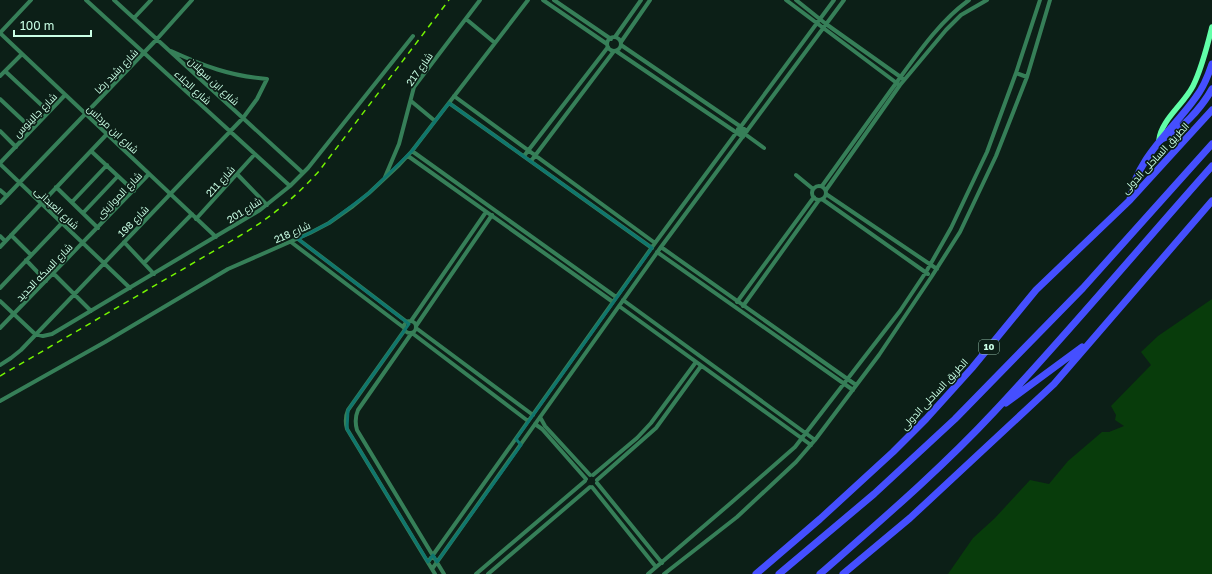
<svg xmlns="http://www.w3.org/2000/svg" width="1212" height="574" font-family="'Golos Text',Cairo,sans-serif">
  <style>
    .water { fill: #083c0b }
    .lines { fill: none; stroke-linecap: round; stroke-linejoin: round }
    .street { stroke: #367f58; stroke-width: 4 }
    .secondary { stroke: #61ffa8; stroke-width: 5.5 }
    .highway { stroke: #454fff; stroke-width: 7 }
    .rail { stroke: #75f500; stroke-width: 1.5; stroke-dasharray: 6 5; stroke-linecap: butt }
    .marked { fill: none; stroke: #0f766e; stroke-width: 3; stroke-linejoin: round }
    .labels { text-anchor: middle; stroke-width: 3.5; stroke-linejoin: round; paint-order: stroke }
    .shield { fill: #0c1f17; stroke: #91bca8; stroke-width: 1 }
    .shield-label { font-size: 9px; font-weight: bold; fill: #caffe6 }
    .street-label { font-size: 10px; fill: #caffe6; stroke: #0c1f17 }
  </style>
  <rect width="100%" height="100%" fill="#0c1f17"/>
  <path class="water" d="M1212,299V574H948L973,538L995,518L1030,480L1049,484L1068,461L1102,432H1109L1124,426L1115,420L1116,415L1111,406L1151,365L1141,352L1158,336Z"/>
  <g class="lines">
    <path class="street" d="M31,0L0,33L216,237
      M86,0L290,186
      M114,0L303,173
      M543,0L607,44
      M554,0L611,39
      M786,0L898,84
      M796,0L826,24L902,78
      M134,18L151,0
      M466,19L495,43
      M615,37L641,0
      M607 44a7 7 0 1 1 14 0a7 7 0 1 1-14 0Z
      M621,42L650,0
      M621,45L747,131
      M616,51L743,137
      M5,71L49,112
      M1016,73L1027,77
      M0,76L22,54
      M454,96L655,243
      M0,99L32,129
      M411,101L435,121
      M449,103L652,248
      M738,129L764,148
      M0,131L16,147
      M91,151L134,191
      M412,151L616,297
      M408,156L613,302
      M524,156L608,47
      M531,161L614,51
      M0,163L65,95
      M0,164L130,288
      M237,174L267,205
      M796,175L813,189
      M385,177L399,144L414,87L480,0
      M822,186C845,154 868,122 891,90C914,59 938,22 969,0
      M812 193a7 7 0 1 1 14 0a7 7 0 1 1-14 0Z
      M56,187L98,228
      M0,190L7,196
      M826,190L900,85L946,30L961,15L987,0
      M826,194L937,269
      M822,199L928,274
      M72,202L107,165
      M0,203L157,39L192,0
      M83,213L118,176
      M196,219L255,154
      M11,235L31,255
      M0,236L5,241
      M298,239L407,322
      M124,242L154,274
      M291,242L403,327
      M0,247L107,134
      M661,247L856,385
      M657,252L853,390
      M26,260L46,281
      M144,263L192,214
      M53,273L91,311
      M0,288L62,223
      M623,300L815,440
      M0,301L35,334L43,336L52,334L260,210L290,186L308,168L413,36
      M737,302L814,197
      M619,306L811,445
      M743,306L819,200
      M404 327a6 6 0 1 1 12 0a6 6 0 1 1-12 0Z
      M411,321L486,212
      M416,326L492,215
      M0,328L149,174
      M416,328L533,415
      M404,331L348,410C345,417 345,422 347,429L435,574
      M412,333L528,421
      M411,334L358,410C355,417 355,423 357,430L444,574
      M0,365L11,358L21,350L243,118L257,99L267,79C230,76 204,66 171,51
      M0,401L105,342L228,269L310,233L329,223L353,206L369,193L399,165L412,151L528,0
      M540,417L545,426L590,475
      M535,424L542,429L586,479
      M593,475L637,438L651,423L696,362
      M597,480L656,428L701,366
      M597,483L662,563
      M592,487L656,567
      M428,562L655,243L834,0
      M432,569L661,247L844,0
      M476,574L585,481
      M488,574L590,487
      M648,574L732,502L795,447L900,311L926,272L951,228L987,152L1016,73L1040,0
      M664,574L737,517L796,462L815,440L879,355L932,276L960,232L996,156L1027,77L1050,0"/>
    <path class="secondary" d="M1159,140C1161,120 1184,104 1193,86C1202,68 1207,47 1212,27"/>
    <path class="highway" d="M1162,139C1180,132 1202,107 1212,89
      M1130,199C1137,157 1172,131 1196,97C1203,88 1208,76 1212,64
      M1006,403L1082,347
      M756,574L820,519L893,452L926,419L972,368L1036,290L1130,200L1212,110
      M779,574L874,494L955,419L1083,288L1212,144
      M820,574C879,522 940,470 994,412C1069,332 1139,248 1212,166
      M843,574L910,518L1054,384L1212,201"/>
    <path class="rail" d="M0,376L243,234C271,217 297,196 319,171L449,0"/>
  </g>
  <path class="marked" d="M449,103L652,248L516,439L521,445L437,562L433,555L428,562L347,429L348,410L409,324L298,239L329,223L369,193L412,151Z"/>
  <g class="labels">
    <rect class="shield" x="979" y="340" width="20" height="14" rx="3"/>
    <g class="shield-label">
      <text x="989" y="350">10</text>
    </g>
    <g class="street-label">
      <text transform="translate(419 69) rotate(-55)" y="4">شارع 217</text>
      <text transform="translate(116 71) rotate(-46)" y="4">شارع رشيد رضا</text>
      <text transform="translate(214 81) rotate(43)" y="4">شارع ابن سهلان</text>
      <text transform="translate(193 87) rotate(42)" y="4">شارع الجلاء</text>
      <text transform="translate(35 115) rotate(-46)" y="4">شارع جالينوس</text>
      <text transform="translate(113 129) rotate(43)" y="4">شارع ابن مرداس</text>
      <text transform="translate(1155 158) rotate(-47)" y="4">الطريق الساحلى الدولى</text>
      <text transform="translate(220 181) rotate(-48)" y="4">شارع 211</text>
      <text transform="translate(119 195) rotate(-46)" y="4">شارع الموازينى</text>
      <text transform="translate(57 208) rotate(43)" y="4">شارع العبدانى</text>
      <text transform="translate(244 210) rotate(-32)" y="4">شارع 201</text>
      <text transform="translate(133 221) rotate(-46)" y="4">شارع 198</text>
      <text transform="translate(292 232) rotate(-24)" y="4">شارع 218</text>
      <text transform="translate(44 272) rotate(-46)" y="4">شارع السكه الحديد</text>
      <text transform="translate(934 394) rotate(-47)" y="4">الطريق الساحلى الدولى</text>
    </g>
  </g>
  <path d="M14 30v6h77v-6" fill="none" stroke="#caffe6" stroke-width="2"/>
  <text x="20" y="30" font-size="12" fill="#caffe6" stroke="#0c1f17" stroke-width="3" paint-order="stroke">100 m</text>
</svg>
